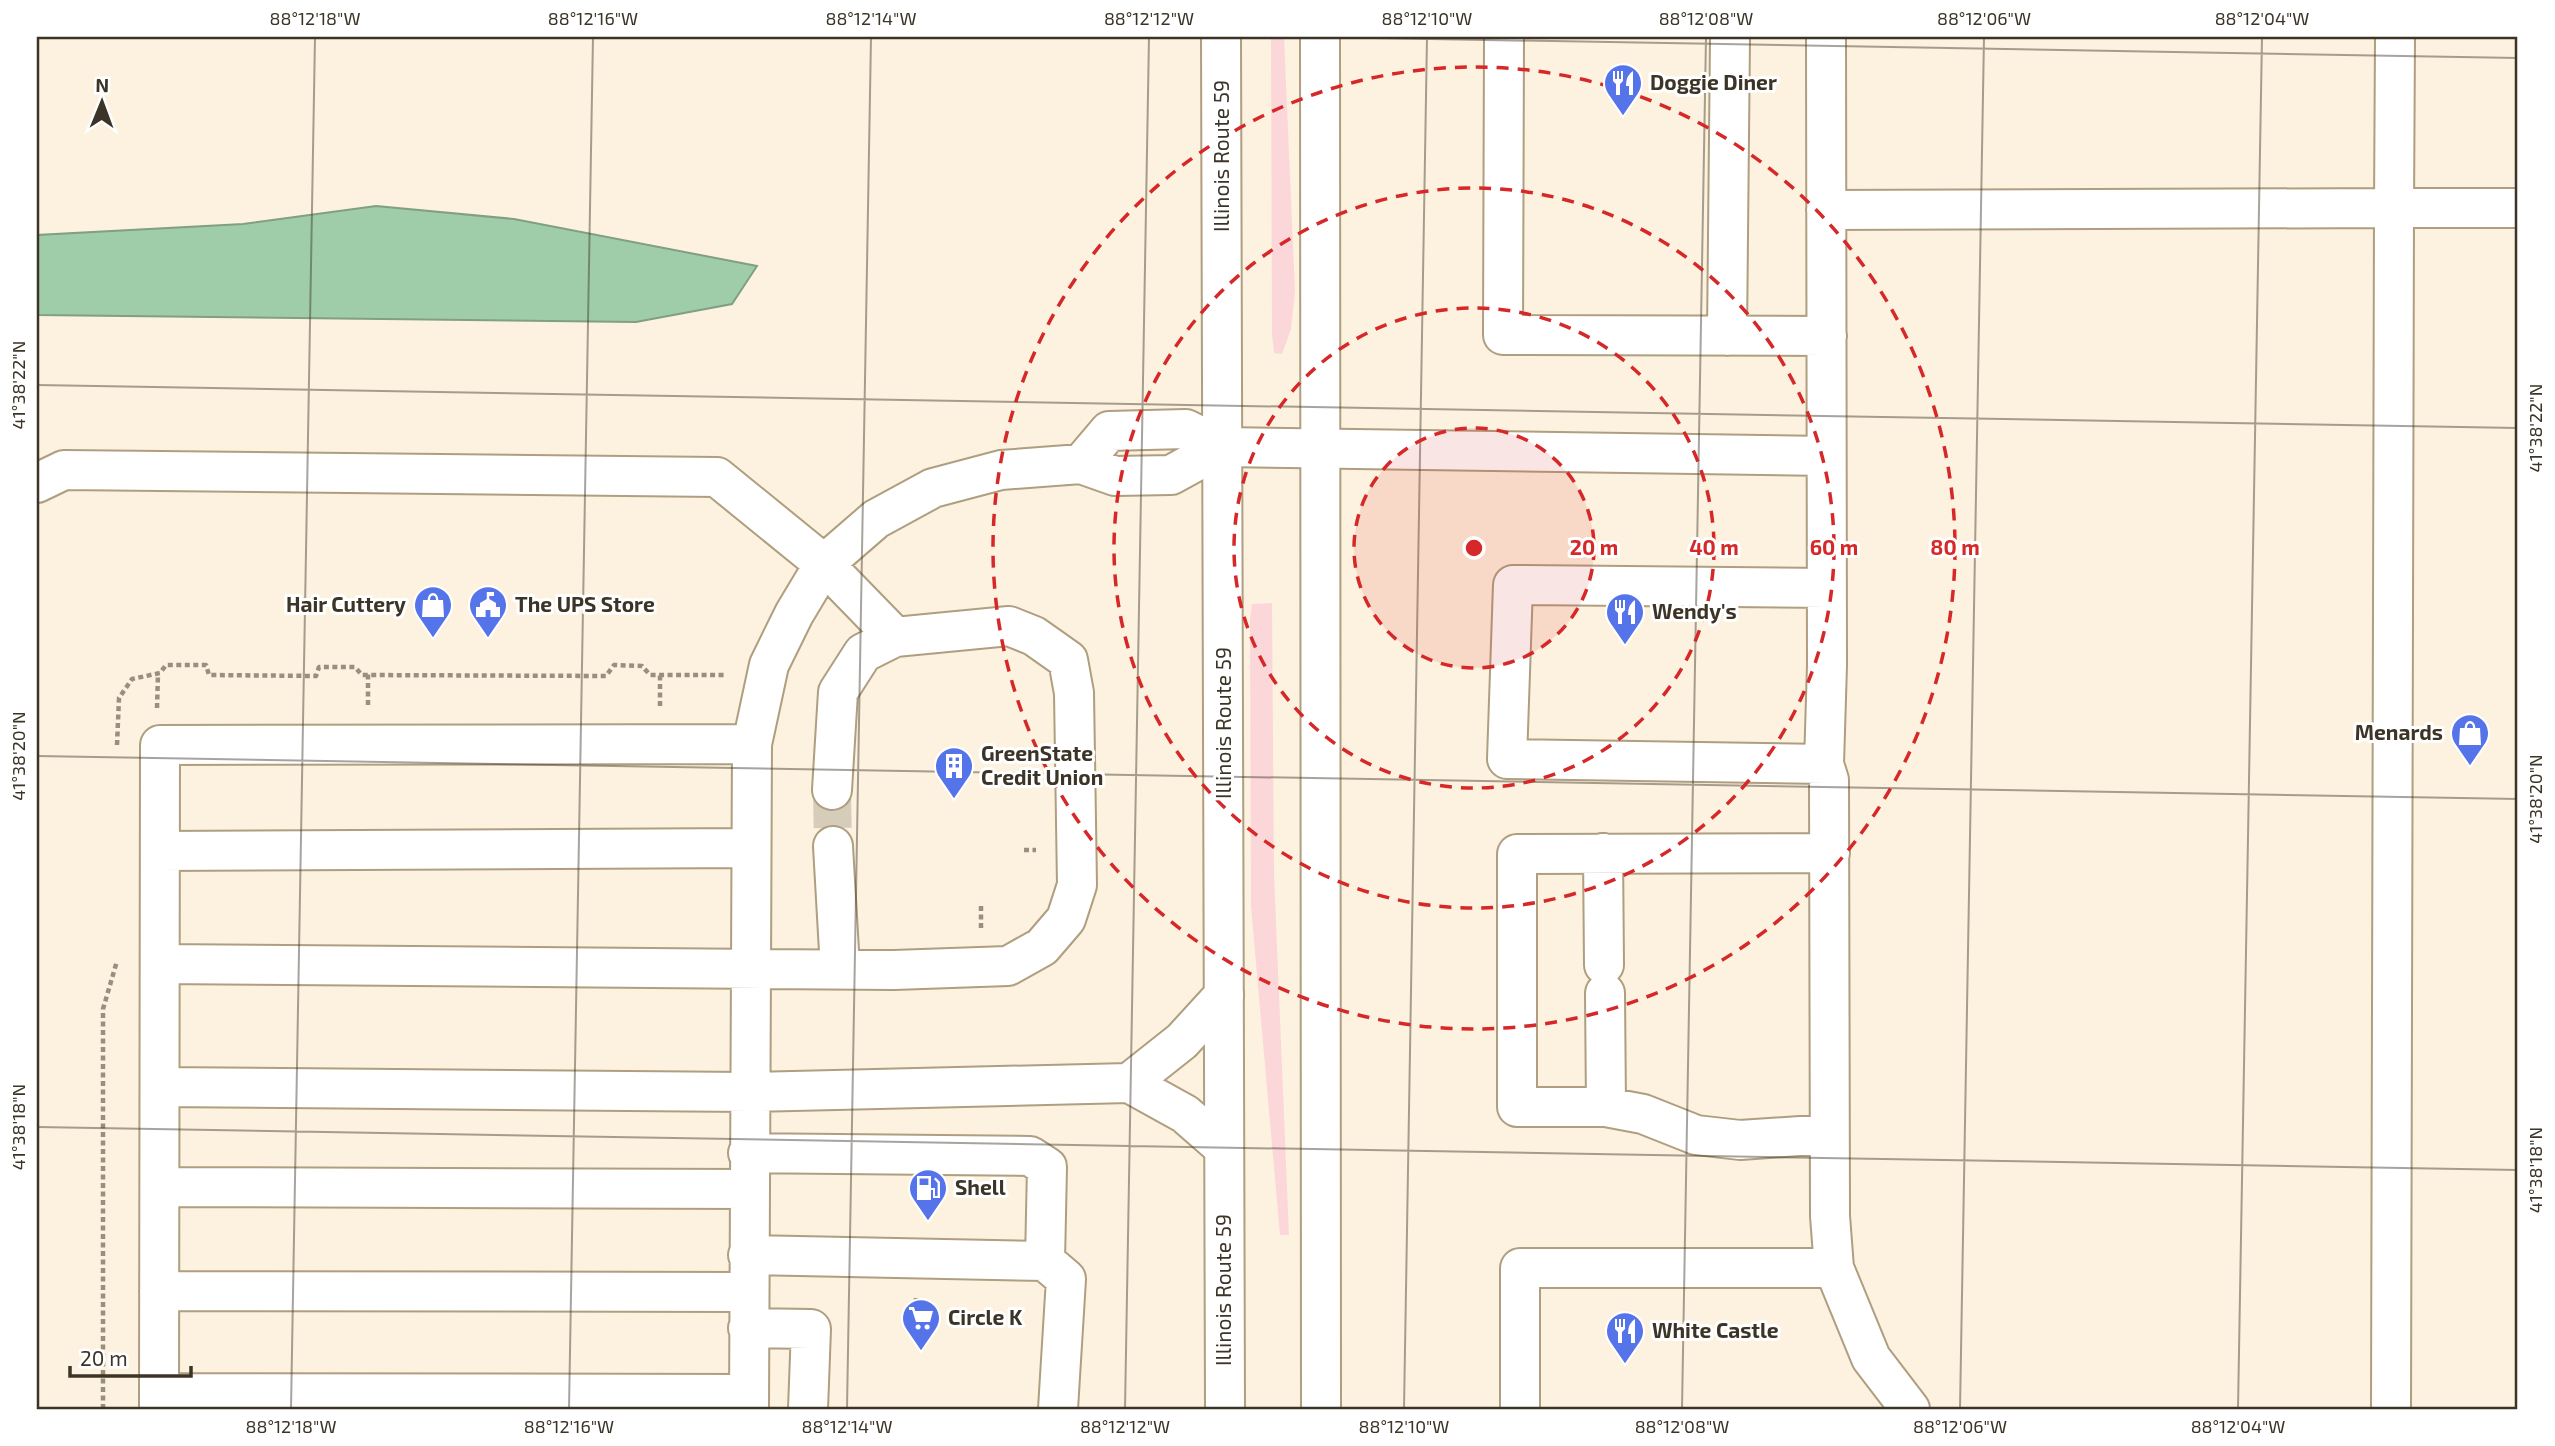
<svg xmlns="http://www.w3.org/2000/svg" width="2555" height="1446" font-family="'Exo 2',sans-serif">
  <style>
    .green { fill: #fcd7d9 }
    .water { fill: #9fcdaa; stroke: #819f83; stroke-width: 2 }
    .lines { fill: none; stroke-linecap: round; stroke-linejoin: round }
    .minor-tunnel { stroke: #d6ccba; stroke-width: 38; stroke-dasharray: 38 19; stroke-linecap: butt }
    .minor-casing { stroke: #af9e7f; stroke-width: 42 }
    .major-casing { stroke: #af9e7f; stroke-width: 42 }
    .path { stroke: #988f7f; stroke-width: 4.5; stroke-dasharray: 5 3.5; stroke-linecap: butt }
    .minor { stroke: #fff; stroke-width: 38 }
    .major { stroke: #fff; stroke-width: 38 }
    .ticks { fill: none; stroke: #3b3427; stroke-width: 2; stroke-opacity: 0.45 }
    .ring { fill: none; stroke: #d62828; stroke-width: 3.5; stroke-dasharray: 12 9 }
    .labels { text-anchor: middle; stroke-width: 6; stroke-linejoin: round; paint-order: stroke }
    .poi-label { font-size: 21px; font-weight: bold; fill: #3b3427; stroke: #fff; text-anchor: start }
    .street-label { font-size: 21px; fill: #3b3427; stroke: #fff }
    .centre { fill: #d62828; stroke: #fff; stroke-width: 3.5 }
    .ring-label { font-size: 21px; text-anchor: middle; font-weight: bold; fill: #d62828; stroke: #fff; stroke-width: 6; stroke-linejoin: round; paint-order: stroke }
    .neatline { fill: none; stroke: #3b3427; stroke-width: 2.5 }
    .ticks-label { font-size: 18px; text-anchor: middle; fill: #3b3427 }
  </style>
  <rect width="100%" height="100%" fill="#fdf2df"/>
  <path class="green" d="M1271,37H1284L1295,291L1291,329L1282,354L1274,353L1272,335Z
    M1272,603L1274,874L1289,1235H1280L1251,907L1250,620L1252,604Z"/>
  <path class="water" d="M376,206L514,219L757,266L732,304L636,322L37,315V235L243,224Z"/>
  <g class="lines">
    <path class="minor-tunnel" d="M832,790L833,846"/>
    <defs>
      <path id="minor" d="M1504,37L1503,335L1827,336
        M1826,37L1827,665L1824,764L1829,780L1830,1216L1834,1268L1871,1358L1910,1409
        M2395,37L2394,208H2518
        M1826,210L2394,208L2391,1409
        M1727,336L1730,37
        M1081,464L1109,431L1186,429L1222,447L1825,456
        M37,483L64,470L717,477L824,564L895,637
        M1824,764L1507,759L1513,585L1827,588
        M833,846L840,969
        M160,851L750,848
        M1603,853L1604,965
        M160,964L894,970L1008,966L1042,947L1066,919L1077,885L1074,693L1068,660L1034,636L1009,626L895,637L863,653L838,692L832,790
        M1605,993L1606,1107
        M1129,1083L1182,1041L1224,995
        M160,1087L748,1092L1129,1083L1185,1114L1224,1148
        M1829,1134L1740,1140L1696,1135L1643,1114L1606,1107H1517V854L1830,853
        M748,1153L1030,1156L1047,1167L1045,1261L748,1255
        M160,1187L748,1189
        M1045,1261L1066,1279L1058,1409
        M159,1291L749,1292
        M748,1328L811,1329L808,1409
        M159,1393L749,1394
        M159,1409L160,745L752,744
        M749,1409L752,744L769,665L794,614L824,564L876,519L933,488L1001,470L1081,464L1115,476L1171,475L1222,447
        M1520,1409V1268H1834"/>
      <path id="major" d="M1221,37L1225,1409
        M1320,37L1321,1409"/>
    </defs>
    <use href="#minor" class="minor-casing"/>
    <use href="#major" class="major-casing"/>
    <path class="path" d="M368,705V674
      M660,706V675
      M157,708L158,674
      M117,745L119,698L132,679L160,673L166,665H206L209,675L316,676L319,667H355L362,675L606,676L614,665L642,666L650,675H727
      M1024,850H1036
      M981,928V904
      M915,1318L916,1298
      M103,1409V1009L117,961"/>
    <use href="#minor" class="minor"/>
    <use href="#major" class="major"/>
  </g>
  <path class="ticks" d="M1319,37L2518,58M37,385L2518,428M37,756L2518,799M37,1127L2518,1170M291,1409L315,37M569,1409L593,37M847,1409L871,37M1125,1409L1149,37M1404,1409L1427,37M1682,1409L1706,37M1960,1409L1984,37M2238,1409L2262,37M2516,1409L2518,1286"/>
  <circle cx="1474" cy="548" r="120" fill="#d62828" fill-opacity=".12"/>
  <g class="ring">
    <circle cx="1474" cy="548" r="120"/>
    <circle cx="1474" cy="548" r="240"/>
    <circle cx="1474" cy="548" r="360"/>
    <circle cx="1474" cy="548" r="481"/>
  </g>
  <defs>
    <symbol id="restaurant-pin" viewBox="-11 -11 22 30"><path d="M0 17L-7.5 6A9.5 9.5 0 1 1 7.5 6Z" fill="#5674e9" stroke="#fff"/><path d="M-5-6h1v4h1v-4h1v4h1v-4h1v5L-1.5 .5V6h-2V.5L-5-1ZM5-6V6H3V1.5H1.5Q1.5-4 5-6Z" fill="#fff"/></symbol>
    <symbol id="shop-pin" viewBox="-11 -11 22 30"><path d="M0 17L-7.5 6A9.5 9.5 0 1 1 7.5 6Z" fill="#5674e9" stroke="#fff"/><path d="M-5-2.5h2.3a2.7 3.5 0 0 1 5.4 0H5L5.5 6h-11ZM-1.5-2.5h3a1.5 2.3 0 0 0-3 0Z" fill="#fff"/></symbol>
    <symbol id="civic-pin" viewBox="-11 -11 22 30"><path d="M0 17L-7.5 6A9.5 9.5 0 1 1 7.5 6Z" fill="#5674e9" stroke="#fff"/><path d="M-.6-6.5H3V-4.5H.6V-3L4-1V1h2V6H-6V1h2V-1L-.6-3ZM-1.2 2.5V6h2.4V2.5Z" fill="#fff"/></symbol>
    <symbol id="building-pin" viewBox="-11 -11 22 30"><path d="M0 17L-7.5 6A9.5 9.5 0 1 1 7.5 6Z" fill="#5674e9" stroke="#fff"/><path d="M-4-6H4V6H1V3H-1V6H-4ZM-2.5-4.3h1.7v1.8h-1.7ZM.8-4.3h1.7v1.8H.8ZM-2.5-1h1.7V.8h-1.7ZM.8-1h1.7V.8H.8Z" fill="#fff"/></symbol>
    <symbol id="fuel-pin" viewBox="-11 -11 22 30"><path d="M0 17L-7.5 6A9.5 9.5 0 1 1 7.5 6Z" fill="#5674e9" stroke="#fff"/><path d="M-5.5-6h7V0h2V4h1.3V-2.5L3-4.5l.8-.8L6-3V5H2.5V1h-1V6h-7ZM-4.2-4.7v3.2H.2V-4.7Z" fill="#fff"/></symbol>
    <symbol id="supermarket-pin" viewBox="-11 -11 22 30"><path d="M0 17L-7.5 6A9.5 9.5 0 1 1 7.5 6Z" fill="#5674e9" stroke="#fff"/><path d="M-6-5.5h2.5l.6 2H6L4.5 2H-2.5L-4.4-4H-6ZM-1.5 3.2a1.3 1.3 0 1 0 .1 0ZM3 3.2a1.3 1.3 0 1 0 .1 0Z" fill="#fff"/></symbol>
  </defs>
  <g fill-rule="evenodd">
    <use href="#restaurant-pin" x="1601" y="61" width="44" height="60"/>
    <use href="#shop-pin" x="411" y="583" width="44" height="60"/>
    <use href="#civic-pin" x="466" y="583" width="44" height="60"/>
    <use href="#restaurant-pin" x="1603" y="590" width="44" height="60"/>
    <use href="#shop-pin" x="2448" y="711" width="44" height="60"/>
    <use href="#building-pin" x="932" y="744" width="44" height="60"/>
    <use href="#fuel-pin" x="906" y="1166" width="44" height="60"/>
    <use href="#supermarket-pin" x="899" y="1296" width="44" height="60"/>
    <use href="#restaurant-pin" x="1603" y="1309" width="44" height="60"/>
  </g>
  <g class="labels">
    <g class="poi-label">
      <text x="1650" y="90">Doggie Diner</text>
      <text x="406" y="612" text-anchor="end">Hair Cuttery</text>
      <text x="515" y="612">The UPS Store</text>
      <text x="1652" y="619">Wendy's</text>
      <text x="2443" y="740" text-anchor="end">Menards</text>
      <text x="981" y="761">GreenState<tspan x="981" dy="24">Credit Union</tspan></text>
      <text x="955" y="1195">Shell</text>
      <text x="948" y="1325">Circle K</text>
      <text x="1652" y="1338">White Castle</text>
    </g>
    <g class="street-label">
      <text transform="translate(1222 156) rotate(-90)" y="7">Illinois Route 59</text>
      <text transform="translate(1224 723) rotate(-90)" y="7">Illinois Route 59</text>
      <text transform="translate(1224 1290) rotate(-90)" y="7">Illinois Route 59</text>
    </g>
  </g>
  <circle cx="1474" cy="548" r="10" class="centre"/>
  <g class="ring-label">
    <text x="1594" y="555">20 m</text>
    <text x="1714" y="555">40 m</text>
    <text x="1834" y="555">60 m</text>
    <text x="1955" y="555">80 m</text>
  </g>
  <rect width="2555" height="1446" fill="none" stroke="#ffffff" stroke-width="77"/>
  <g transform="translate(102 102) rotate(1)" stroke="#ffffff" stroke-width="5" paint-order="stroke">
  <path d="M0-5L12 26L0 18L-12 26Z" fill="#3b3427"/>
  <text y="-10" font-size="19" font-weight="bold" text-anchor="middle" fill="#3b3427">N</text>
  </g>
  <path d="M70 1366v10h121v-10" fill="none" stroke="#3b3427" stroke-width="3.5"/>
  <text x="80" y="1366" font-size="21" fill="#3b3427" stroke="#ffffff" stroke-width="5" paint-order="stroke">20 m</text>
  <rect x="38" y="38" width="2478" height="1370" class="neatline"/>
  <g class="ticks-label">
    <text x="315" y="25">88°12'18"W</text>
    <text x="593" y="25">88°12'16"W</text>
    <text x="871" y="25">88°12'14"W</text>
    <text x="1149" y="25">88°12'12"W</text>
    <text x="1427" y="25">88°12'10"W</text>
    <text x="1706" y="25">88°12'08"W</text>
    <text x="1984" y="25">88°12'06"W</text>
    <text x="2262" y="25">88°12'04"W</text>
    <text transform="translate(19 385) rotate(-90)" y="6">41°38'22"N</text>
    <text transform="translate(2536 428) rotate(-90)" y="6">41°38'22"N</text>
    <text transform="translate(19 756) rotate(-90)" y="6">41°38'20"N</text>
    <text transform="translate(2536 799) rotate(-90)" y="6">41°38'20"N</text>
    <text transform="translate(19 1127) rotate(-90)" y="6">41°38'18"N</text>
    <text transform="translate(2536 1170) rotate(-90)" y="6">41°38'18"N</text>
    <text x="291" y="1433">88°12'18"W</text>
    <text x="569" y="1433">88°12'16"W</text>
    <text x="847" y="1433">88°12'14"W</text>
    <text x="1125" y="1433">88°12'12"W</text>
    <text x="1404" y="1433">88°12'10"W</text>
    <text x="1682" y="1433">88°12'08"W</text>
    <text x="1960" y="1433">88°12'06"W</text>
    <text x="2238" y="1433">88°12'04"W</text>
  </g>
</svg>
